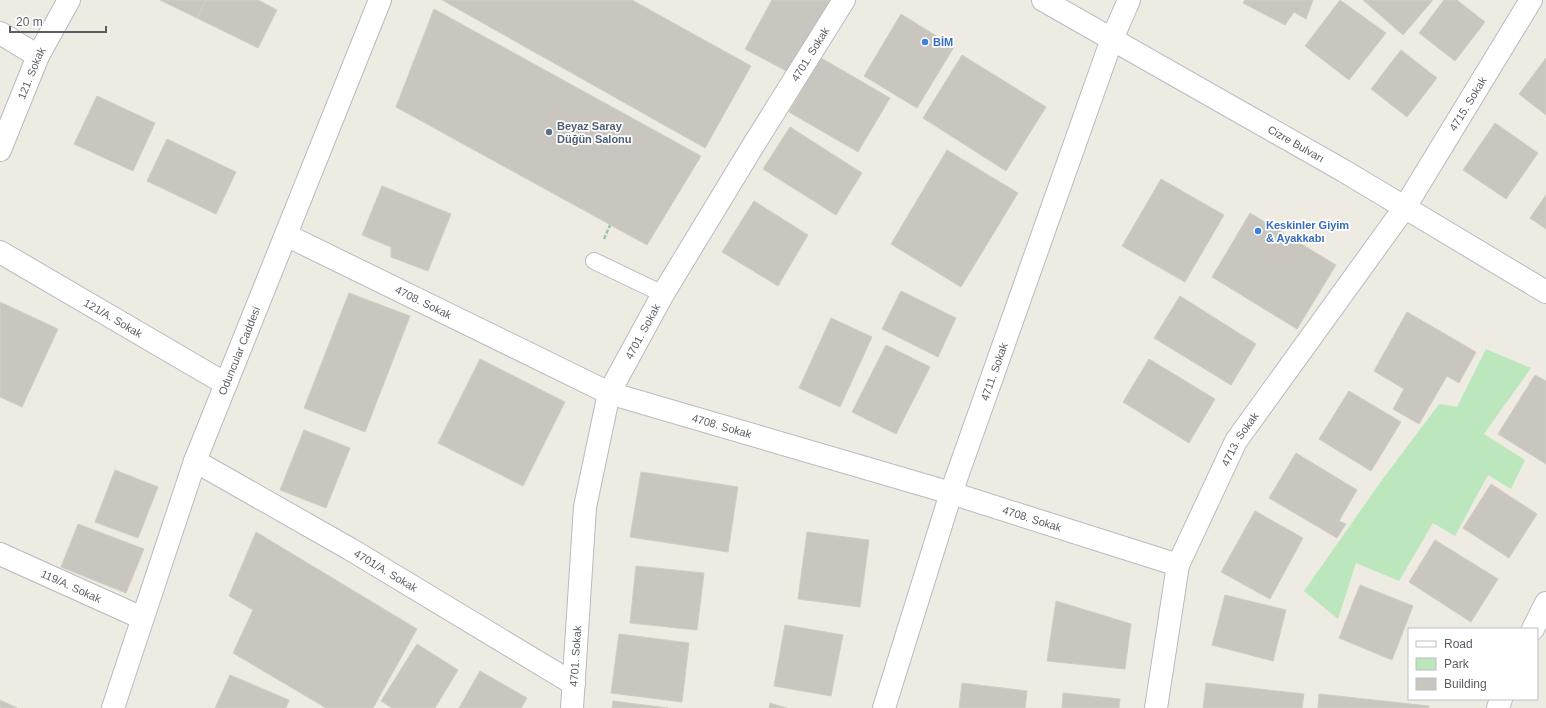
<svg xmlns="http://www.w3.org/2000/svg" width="1546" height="708" font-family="Arial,sans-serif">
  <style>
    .green { fill: #bce7bc }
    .building { fill: #c9c6bf; stroke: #d3cdc0 }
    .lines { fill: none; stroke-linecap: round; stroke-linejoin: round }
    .service-casing { stroke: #b7babf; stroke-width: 18 }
    .minor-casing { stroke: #b7babf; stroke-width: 24 }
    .tertiary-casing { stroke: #b7babf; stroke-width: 24 }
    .secondary-casing { stroke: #b7bbc1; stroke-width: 24 }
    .path { stroke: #94c6a2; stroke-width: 2.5; stroke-dasharray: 4 2; stroke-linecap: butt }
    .service { stroke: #fff; stroke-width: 16 }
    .minor { stroke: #fff; stroke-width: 22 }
    .tertiary { stroke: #fff; stroke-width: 22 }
    .secondary { stroke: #fff; stroke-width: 22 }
    .shop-dot { fill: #3f7fe0; stroke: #fff; stroke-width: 1.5 }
    .service-dot { fill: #5c6f8a; stroke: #fff; stroke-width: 1.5 }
    .labels { text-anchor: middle; stroke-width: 3.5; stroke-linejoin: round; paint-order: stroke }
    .shop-label { font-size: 11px; font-weight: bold; fill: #366cbe; stroke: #fff; text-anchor: start }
    .street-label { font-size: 11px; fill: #5a5e64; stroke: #fff }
    .service-label { font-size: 11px; font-weight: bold; fill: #4e5e75; stroke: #fff; text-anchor: start }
  </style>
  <rect width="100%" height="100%" fill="#eeebe2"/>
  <path class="green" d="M1486,349L1531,368L1484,434L1525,460L1511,489L1488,475L1455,536L1433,523L1399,581L1356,563L1338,619L1304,591L1382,480L1439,404L1457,407Z"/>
  <path class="building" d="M160,0H206L197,18Z
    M206,0H258L277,10L258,48L197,18Z
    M442,0H632L751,66L705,148Z
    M772,0H830L790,73L745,49Z
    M1245,0H1313L1306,19L1294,12L1285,25L1243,3Z
    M1340,0L1386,33L1349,80L1305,46Z
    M1363,0H1433L1403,35Z
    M1444,0H1457L1485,22L1455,61L1419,33Z
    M434,9L701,156L647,245L396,107Z
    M901,14L954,47L917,108L864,76Z
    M1401,50L1437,78L1407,117L1371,89Z
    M962,55L1046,107L1006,171L923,118Z
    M821,58L890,98L858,152L789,112Z
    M1546,58V115L1519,94Z
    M97,96L155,123L133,171L74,144Z
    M1495,123L1538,153L1506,199L1463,170Z
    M790,127L862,173L836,215L763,169Z
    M167,139L236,172L216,214L147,181Z
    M947,150L1018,193L961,287L891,244Z
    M1161,179L1224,215L1185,282L1122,246Z
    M382,186L451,214L428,271L391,257V247L362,235Z
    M1546,195V229L1530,218Z
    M754,201L808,235L778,286L722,252Z
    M1250,213L1336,265L1297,329L1212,277Z
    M901,291L956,318L938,357L882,329Z
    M349,293L410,316L365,432L304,408Z
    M1180,296L1256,344L1231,385L1154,338Z
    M0,302L58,329L22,407L0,397Z
    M1407,312L1476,352L1459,383L1447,376L1419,424L1393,409L1404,389L1374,371Z
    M831,318L872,337L840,407L799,388Z
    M886,345L930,367L896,434L852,412Z
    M480,359L565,402L523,486L438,443Z
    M1149,359L1215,399L1189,443L1123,402Z
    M1535,375L1546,381V464L1498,434Z
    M1349,391L1401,422L1371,471L1319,439Z
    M304,430L350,448L326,508L280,490Z
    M1296,453L1357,490L1339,521L1346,524L1337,538L1269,498Z
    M115,470L158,487L138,538L95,522Z
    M641,472L738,487L728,552L630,537Z
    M1491,484L1537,514L1509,558L1463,528Z
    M1255,511L1303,538L1270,599L1221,572Z
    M78,524L144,549L126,593L61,567Z
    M256,532L417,629L373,708H326L233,653L253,610L229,596Z
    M807,532L869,540L860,607L798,599Z
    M1435,540L1498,579L1471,622L1409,582Z
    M636,566L704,573L697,630L630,623Z
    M1360,585L1413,606L1392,660L1339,638Z
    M1225,595L1286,610L1273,661L1212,645Z
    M1056,601L1131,624L1125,669L1047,661Z
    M785,625L843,635L831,696L774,686Z
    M619,634L689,643L682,702L611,693Z
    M417,644L458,670L435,708H392L381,701Z
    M480,671L527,698L521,708H459Z
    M230,675L289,700L286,708H215Z
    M962,683L1027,691L1025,708H959Z
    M1206,683L1304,694L1302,708H1203Z
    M1063,693L1120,699L1119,708H1062Z
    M1319,694L1429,706V708H1318Z
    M0,700L17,708H0Z
    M613,701L668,708H612Z
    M770,703L787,708H769Z"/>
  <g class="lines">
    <defs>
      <path id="service" d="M594,261L663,294"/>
      <g id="minor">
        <path d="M0,33L38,56"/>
        <path id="s1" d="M0,150L38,56L69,0"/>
        <path id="s2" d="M286,235L609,393L951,493L1178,565"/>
        <path id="s3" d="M0,252L226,384"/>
        <path id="s4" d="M195,461L350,549L574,684"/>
        <path id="s5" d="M0,554L142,618"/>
        <path d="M1533,629L1546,603"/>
        <path id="s6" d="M572,708L585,507L609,393L663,294L751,149L844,0"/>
        <path id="s7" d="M884,708L951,493L1112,39L1129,0"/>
        <path id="s8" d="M1156,708L1178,565L1236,441L1405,207L1531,0"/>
        <path d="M1498,708L1501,699"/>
      </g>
      <g id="tertiary">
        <path id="s9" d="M113,708L195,461L380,0"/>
      </g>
      <g id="secondary">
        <path id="s10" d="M1043,0L1344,171L1546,292"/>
      </g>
    </defs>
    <use href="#service" class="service-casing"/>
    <use href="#minor" class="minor-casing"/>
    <use href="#tertiary" class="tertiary-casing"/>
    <use href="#secondary" class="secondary-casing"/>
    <path class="path" d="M604,239L610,225"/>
    <use href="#service" class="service"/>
    <use href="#minor" class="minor"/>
    <use href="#tertiary" class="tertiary"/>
    <use href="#secondary" class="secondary"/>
  </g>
  <g class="shop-dot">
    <circle cx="925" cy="42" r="4"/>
    <circle cx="1258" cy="231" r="4"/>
  </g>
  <circle class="service-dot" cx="549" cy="132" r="4"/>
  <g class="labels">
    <g class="shop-label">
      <text x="933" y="46">BİM</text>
      <text x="1266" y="229">Keskinler Giyim<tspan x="1266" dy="13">&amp; Ayakkabı</tspan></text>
    </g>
    <g class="street-label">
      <text dy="4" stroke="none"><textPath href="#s6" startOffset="712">4701. Sokak</textPath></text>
      <text dy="4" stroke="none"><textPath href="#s1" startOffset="83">121. Sokak</textPath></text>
      <text dy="4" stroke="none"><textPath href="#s8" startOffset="691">4715. Sokak</textPath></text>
      <text dy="4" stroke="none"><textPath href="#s10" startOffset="291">Cizre Bulvarı</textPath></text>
      <text dy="4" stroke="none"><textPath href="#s2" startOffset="153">4708. Sokak</textPath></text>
      <text dy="4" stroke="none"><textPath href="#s3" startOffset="131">121/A. Sokak</textPath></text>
      <text dy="4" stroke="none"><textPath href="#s6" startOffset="388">4701. Sokak</textPath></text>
      <text dy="4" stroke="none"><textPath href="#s9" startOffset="379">Oduncular Caddesi</textPath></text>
      <text dy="4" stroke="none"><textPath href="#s7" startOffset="354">4711. Sokak</textPath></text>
      <text dy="4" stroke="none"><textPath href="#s2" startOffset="477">4708. Sokak</textPath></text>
      <text dy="4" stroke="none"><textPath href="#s8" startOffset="285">4713. Sokak</textPath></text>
      <text dy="4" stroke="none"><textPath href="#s2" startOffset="801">4708. Sokak</textPath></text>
      <text dy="4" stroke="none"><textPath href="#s4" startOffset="220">4701/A. Sokak</textPath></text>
      <text dy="4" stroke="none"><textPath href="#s5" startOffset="78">119/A. Sokak</textPath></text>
      <text dy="4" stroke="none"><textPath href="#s6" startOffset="52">4701. Sokak</textPath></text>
    </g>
    <g class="service-label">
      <text x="557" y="130">Beyaz Saray<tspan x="557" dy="13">Düğün Salonu</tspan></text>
    </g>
  </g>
  <rect x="1408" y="628" width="130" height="72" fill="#ffffff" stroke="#bdbfc1"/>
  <rect x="1416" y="641" width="20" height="6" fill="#ffffff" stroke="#bdbfc1"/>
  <text x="1444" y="648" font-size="12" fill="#5a5e64">Road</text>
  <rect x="1416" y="658" width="20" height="12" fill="#bce7bc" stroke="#bdbfc1"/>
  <text x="1444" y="668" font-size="12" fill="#5a5e64">Park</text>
  <rect x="1416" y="678" width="20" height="12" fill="#c9c6bf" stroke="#bdbfc1"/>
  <text x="1444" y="688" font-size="12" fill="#5a5e64">Building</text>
  <path d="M10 26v6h96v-6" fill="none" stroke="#5a5e64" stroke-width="2"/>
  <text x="16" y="26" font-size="12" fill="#5a5e64" stroke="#ffffff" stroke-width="3" paint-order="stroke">20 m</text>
</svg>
